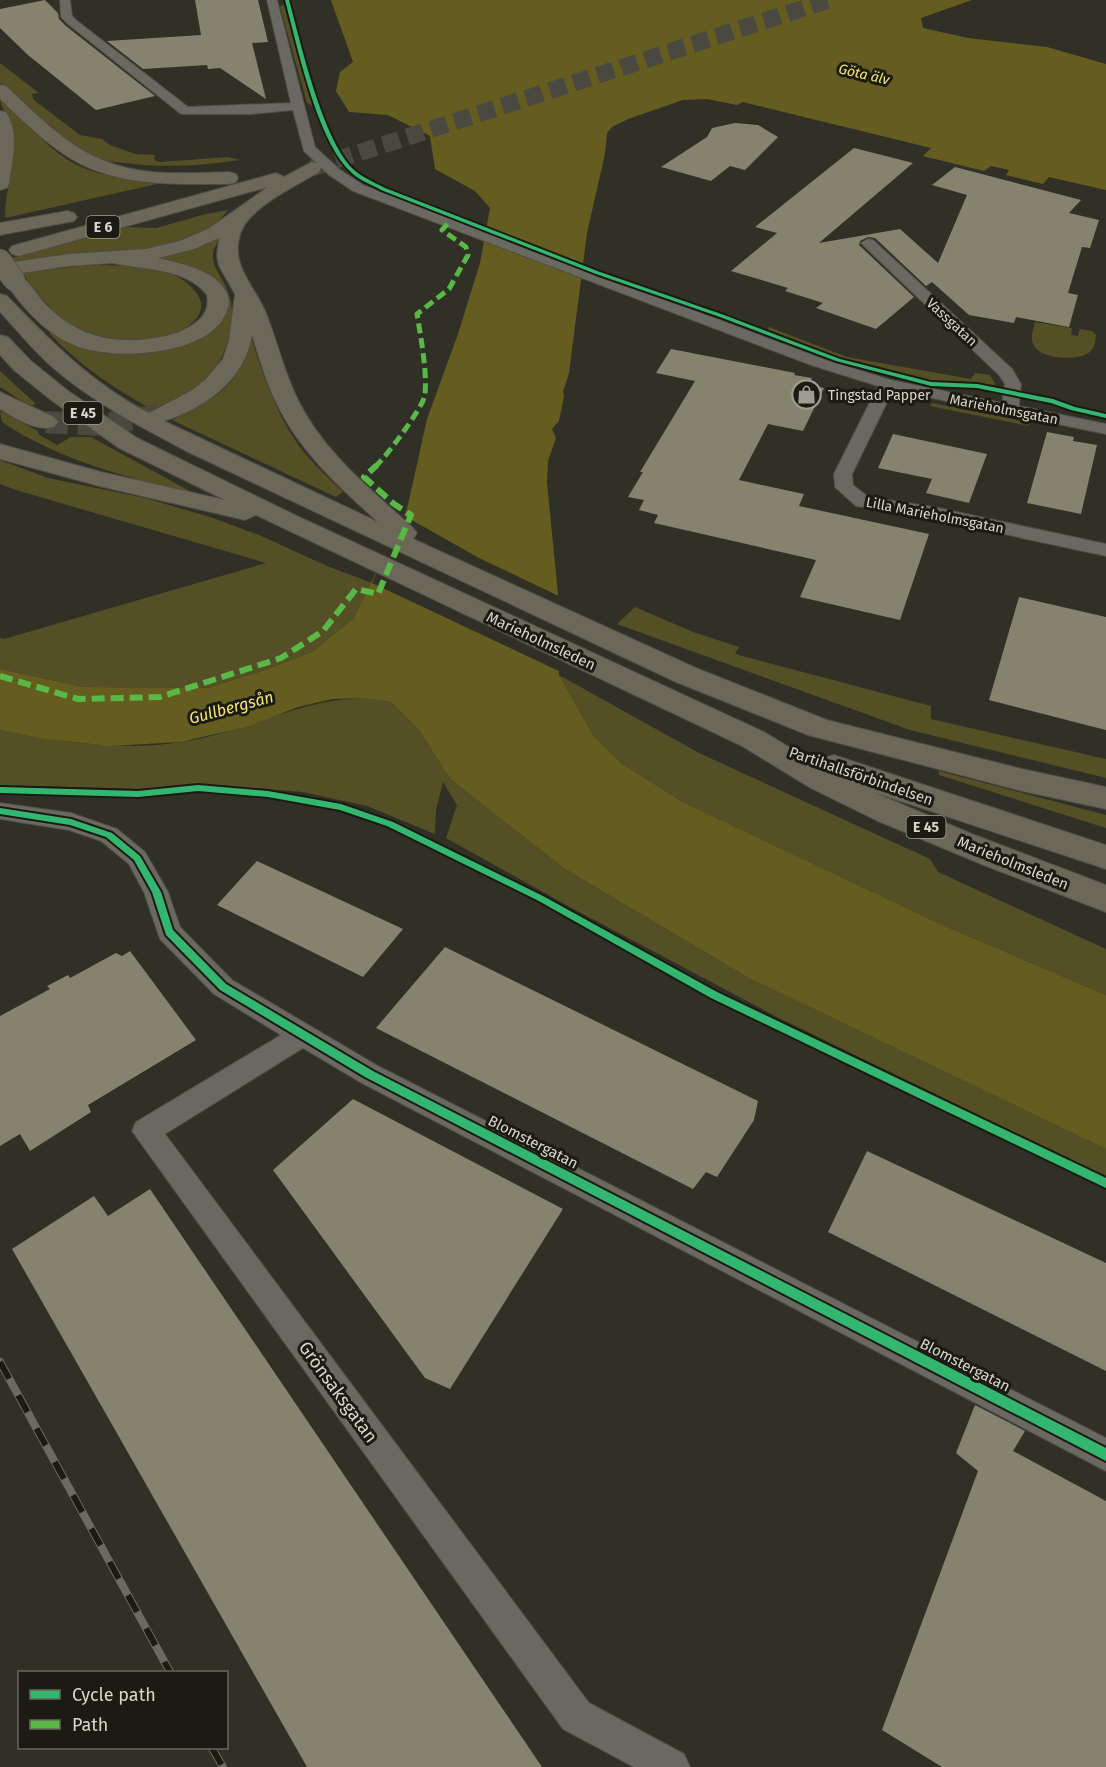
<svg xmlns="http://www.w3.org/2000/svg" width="1106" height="1767" font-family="'Fira Sans',sans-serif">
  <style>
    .green { fill: #544f25 }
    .water { fill: #655d1f }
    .pier { fill: #313026 }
    .building { fill: #85826d }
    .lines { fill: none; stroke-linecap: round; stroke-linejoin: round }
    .highway-tunnel-far1 { stroke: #4a493f; stroke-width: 17; stroke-dasharray: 17 8; stroke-linecap: butt }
    .highway-tunnel { stroke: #4a493f; stroke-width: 22; stroke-dasharray: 22 10; stroke-linecap: butt }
    .street-casing { stroke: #4e4d44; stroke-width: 2 }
    .highway-casing { stroke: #4e4d44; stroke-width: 2 }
    .street { fill: #696861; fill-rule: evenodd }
    .highway { fill: #6b6859; fill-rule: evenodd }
    .rail-casing { stroke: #6b6a62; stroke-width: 8 }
    .rail { stroke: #1c1b13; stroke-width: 6; stroke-dasharray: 19; stroke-linecap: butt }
    .highway-bridge-casing { stroke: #4e4d44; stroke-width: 23; stroke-linecap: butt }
    .highway-bridge { stroke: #6b6859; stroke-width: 22 }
    .quiet-far1 { stroke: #58b947; stroke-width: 5; stroke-dasharray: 10 5; stroke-linecap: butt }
    .quiet { stroke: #58b947; stroke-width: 6; stroke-dasharray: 13 6; stroke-linecap: butt }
    .cycleway-casing { stroke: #1c1b13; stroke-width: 4 }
    .cycleway { fill: #33b770; fill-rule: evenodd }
    .labels { text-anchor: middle; stroke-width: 6; stroke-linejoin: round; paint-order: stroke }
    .far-water-label { font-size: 14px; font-style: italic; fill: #f8e772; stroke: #1c1b13 }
    .shield { fill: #1c1b13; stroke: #a09f94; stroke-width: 1.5 }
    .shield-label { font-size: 14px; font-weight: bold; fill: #d8d7cb }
    .far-street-label { font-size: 14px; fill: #d8d7cb; stroke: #1c1b13 }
    .far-poi-label { font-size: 14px; fill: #d8d7cb; stroke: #1c1b13; text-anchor: start }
    .street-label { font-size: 15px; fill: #d8d7cb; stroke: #1c1b13 }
    .water-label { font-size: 16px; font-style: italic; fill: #f8e772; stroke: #1c1b13 }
    .near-street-label { font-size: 18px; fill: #d8d7cb; stroke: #1c1b13 }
  </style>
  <rect width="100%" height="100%" fill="#313026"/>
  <path class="green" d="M282,5H284L313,106L307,103L280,7Z
    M0,63L39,93L32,94L34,100L80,135L102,139L110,145L135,154L155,155L154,160L160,162L228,157L240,160C201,166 164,168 125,163C115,162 103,161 93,158C66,147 23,103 0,83Z
    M0,97C22,118 43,144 68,160C97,178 134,180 166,182L5,218C5,190 16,161 13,133C12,119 0,110 0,97Z
    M228,210C200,250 145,249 102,254C73,257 44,260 15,263L12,258L127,227L156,228L206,214Z
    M222,236C201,262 222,271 229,295C240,329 221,369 195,391C185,400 166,405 153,410C115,389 79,365 49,333L54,330C70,337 88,348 105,351C139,358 171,350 202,334C210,331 220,325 223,318C226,310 224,302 223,295L145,259L191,250Z
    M88,265C121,266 173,262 195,291C200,297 203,304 200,312C190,340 120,347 96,339C63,328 42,299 22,273Z
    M1035,322L1072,328L1071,335L1078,336L1080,329L1092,331L1096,335C1095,341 1095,348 1090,352C1078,362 1034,360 1032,340C1031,335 1034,327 1035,322Z
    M769,327L847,357L971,379L975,373L990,375L995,384C989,388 985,385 977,384C965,382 950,385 936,382C878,373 822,351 767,330Z
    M251,337C263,375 278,419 303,451C315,466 330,479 343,492L336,497L172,420C219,395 236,391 251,337Z
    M0,371L36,404L30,406L0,387Z
    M932,403L1030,422L1029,426L930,406Z
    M0,411L38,431V434L57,445L71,437H91L197,495C128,477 62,462 2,422Z
    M0,460L48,478L145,498L210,517L259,535L327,566L372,583L354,618L312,652L265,670L208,688L84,687L0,669V638L4,639L266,563L16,490L0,484Z
    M635,607L693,632L739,647L735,654L931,706V719L1106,759V778L910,730L617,624Z
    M559,675L699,753L930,859L938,872L1106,949V995L940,924L681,801L621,763L593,735Z
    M361,698L391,702L419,730L450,779L565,869L747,977L1106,1149V1177L777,1017L568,906L446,838L457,805L443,782L436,810L435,834L367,806L302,792L204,784L144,789L0,785V730C59,741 120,752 181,742C243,733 298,700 361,698Z
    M939,771L1106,815V828L939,775Z"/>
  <path class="water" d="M331,0H972L921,18L923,28L968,38L1047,47L1106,64V190L1049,177L1043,184L1006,175L1009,170L991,166L984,171L923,156L931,148L743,102L737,105L707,99L683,100L628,119L612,127L607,133L605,154L587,233L569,373L563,392L564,396L559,421L552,429L556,438L548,461L547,483L558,594L559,675L593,735L621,763L681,801L940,924L1106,995V1149L747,977L565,869L450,779L419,730L391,702L361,698L333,699L298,707L249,726L181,742L110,746L46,739L0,730V669L84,687L208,688L265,670L312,652L354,618L407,509L427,419L458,334L480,263L490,208L475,191L435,169L430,136L388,115L349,112L336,91L340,72L353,62Z"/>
  <path class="pier" d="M403,515L479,558L561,597V672L372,583Z"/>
  <path class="building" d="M45,0L58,13L59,19L66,26L155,96L96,110L28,55L0,28V9Z
    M195,0H258L268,42L252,43L266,99L220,68L208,69L207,65L143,69L107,41L201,35Z
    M735,123L758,125L778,137L745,170L730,166L711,181L661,167L707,137L712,128Z
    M854,148L913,163L819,243L900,229L938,263L967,195L932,185L955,167L1081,200L1069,213L1099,220L1090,248L1082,247L1068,293L1078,295L1069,327L1016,317L1014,323L969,315L932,282L926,286L875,238L868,237L860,241L859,245L914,297L876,329L816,308L823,303L785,291L788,288L731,271L777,233L755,227Z
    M671,349L795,373L794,375L812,378L809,385L824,388L803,431L768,424L739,480L804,494L799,506L929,534L900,620L800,597L816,560L654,523L658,515L639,510L644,500L628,497L643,472H640L695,381L656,373Z
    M1047,432L1074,437L1073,441L1097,445L1081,514L1027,503Z
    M893,434L987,454L969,503L926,493L932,479L878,468Z
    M1019,597L1106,617V730L989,700Z
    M257,861L403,929L363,977L217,905Z
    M445,947L758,1101L754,1120L717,1177L706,1172L693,1189L376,1028Z
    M130,951L196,1040L88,1105L91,1112L30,1151L20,1134L0,1146V1016L50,989L47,986L68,975L70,978L116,953L122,956Z
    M353,1099L563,1209L450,1389L425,1378L273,1170Z
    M867,1151L1106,1263V1371L828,1232Z
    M150,1189L542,1767H307L12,1249L94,1196L108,1216Z
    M975,1405L1025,1431L1013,1451L1106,1501V1767H942L882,1730L978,1471L956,1453Z"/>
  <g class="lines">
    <path class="highway-tunnel-far1" d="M312,168L829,0"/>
    <path class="highway-tunnel" d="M46,422L101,425L159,415"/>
    <defs>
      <path id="street" d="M60,0H70L72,16L76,20L188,107L291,103L267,0H277L315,147L339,169L363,185L823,359L891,380L1002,403L1005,384L999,375L861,243L868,239L873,240L1012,369L1021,384L1019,406L1106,424V434L893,390L852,474L853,485L868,497L934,507L1106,544V556L934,519L856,506L835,487L834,474L878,386L811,365L353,191L329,175L304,151L293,110L252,114H181L68,24L61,17Z
        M0,803L71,813L117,829L145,852L168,892L180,927L232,980L378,1066L1106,1438V1471L360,1082L303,1048L165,1134L589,1703L684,1754L690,1767H634L563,1729L132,1131L136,1122L281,1035L214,994L160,939L144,892L129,864L101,841L69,830L0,819Z"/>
      <path id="highway" d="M0,85L6,86C36,114 66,146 105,161C143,177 189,173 229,172L236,174L238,178L236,182L229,184C177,184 121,187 75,161C47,145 23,121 0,99Z
        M0,111L6,112C20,133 12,160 9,184L7,188L0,190Z
        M312,162L319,164L321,168L319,172C296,186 250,207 241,232C229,263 253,284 265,311C277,340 284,372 298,400C324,453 371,489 413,528L417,533L413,539L696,668L827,720L1022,769L1106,787V809L1022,791L808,735L676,682L188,452C141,427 92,402 51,366C33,350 17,330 0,312V294L7,296C51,341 92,384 149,413L191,391L205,380L223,359L229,341L235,294L219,266L217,256L219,238L194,249L158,258C181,264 219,270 228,296C231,306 226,314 221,322C196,355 119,359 82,348C48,337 23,309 4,280L11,275L0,276V264L69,254L146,249L180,241L208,229L268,187L19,256L12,254L9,250L12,246L269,175L276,173L284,177ZM113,263C143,270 187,268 207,295C210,311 201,321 187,328C175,335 161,337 148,339C108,344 76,334 47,306C37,296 28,277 15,274L69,266ZM252,335C259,357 265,379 275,400C298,450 338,486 378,522L164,421C205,408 245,380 252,335Z
        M67,211L74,213L77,217L74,221L0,235V223Z
        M0,335L8,337L31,361L67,390L137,438L297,516L764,732L819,765L823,758L834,755L1106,845V869L873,792L972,834L1106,885V912L986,866L878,821L809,787L742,746L256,515L245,520L99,486L0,459V444L101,472L225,500L119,448L51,400L15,371L0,355Z
        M0,392L54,417L58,422L54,427C36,432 15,418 0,409Z"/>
    </defs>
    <use href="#street" class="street-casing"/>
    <use href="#highway" class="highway-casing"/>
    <use href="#street" class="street"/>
    <use href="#highway" class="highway"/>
    <defs>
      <path id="rail" d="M0,1362L170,1672
        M212,1748L223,1767"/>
    </defs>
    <use href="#rail" class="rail-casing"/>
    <use href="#rail" class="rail"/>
    <defs>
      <path id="highway-bridge" d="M0,260L14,280"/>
    </defs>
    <use href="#highway-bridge" class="highway-bridge-casing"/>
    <use href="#highway-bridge" class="highway-bridge"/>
    <path class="quiet-far1" d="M375,467C386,457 420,411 424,398C429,381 420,332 417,314L449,289L468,255L466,247L442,230L449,222"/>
    <path class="quiet" d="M0,676L78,699L160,697L281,658L323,631L356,589L378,594L411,515L394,504L364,477L377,465"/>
    <defs>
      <path id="cycleway" d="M285,0H289C301,44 322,138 353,169C361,177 374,182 385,188L600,272L724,315L840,359L931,382L977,384L1053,399L1075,407L1106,414V418L1071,410L1051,403L977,388L931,386L836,361L720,317L596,274L381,190C371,184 358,180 350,171C317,140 297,45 285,0Z
        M198,785L268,791L341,804L393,822L543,896L717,992L1106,1178V1188L711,998L537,900L387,826L340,810L268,797L198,791L138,797L0,793V787L138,791Z
        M0,808L71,819L112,833L140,856L161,892L173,930L226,984L373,1071L1106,1448V1461L365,1077L220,990L166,935L152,892L134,860L106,837L70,825L0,814Z"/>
    </defs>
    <use href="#cycleway" class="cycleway-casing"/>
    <use href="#cycleway" class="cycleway"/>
  </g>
  <defs>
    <symbol id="shop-ring" viewBox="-11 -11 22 22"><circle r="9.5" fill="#1c1b13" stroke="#9e9d91" stroke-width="1.5"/><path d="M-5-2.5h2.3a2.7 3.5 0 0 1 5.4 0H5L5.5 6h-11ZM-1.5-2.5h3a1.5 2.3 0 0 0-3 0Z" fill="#9e9d91"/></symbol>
  </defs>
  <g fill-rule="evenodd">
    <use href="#shop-ring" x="790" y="378" width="33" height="33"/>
  </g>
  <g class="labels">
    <g class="far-water-label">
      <text transform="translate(864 74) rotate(13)" y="5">Göta älv</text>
    </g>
    <g class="shield">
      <rect x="86.5" y="216" width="33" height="22" rx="4.5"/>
      <rect x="63.5" y="402" width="39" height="22" rx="4.5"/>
      <rect x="906.5" y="816" width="39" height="22" rx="4.5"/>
    </g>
    <g class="shield-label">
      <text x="103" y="232">E 6</text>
      <text x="83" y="418">E 45</text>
      <text x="926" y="832">E 45</text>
    </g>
    <g class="far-street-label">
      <text transform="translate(952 322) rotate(43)" y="5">Vassgatan</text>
      <text transform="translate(1004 409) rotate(11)" y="5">Marieholmsgatan</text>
      <text transform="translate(935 515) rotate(11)" y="5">Lilla Marieholmsgatan</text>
    </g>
    <g class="far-poi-label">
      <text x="828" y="400">Tingstad Papper</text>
    </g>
    <g class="street-label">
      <text transform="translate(541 641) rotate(25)" y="5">Marieholmsleden</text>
      <text transform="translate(861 776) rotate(19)" y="5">Partihallsförbindelsen</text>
      <text transform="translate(1013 863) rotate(22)" y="5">Marieholmsleden</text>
      <text transform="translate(533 1142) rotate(27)" y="5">Blomstergatan</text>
      <text transform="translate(965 1365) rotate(27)" y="5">Blomstergatan</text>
    </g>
    <g class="water-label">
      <text transform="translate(231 707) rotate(-15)" y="6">Gullbergsån</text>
    </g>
    <g class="near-street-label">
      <text transform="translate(338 1392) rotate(54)" y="6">Grönsaksgatan</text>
    </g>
  </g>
  <rect x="18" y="1671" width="210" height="78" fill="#1c1b13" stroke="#67665d" stroke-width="1.5"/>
  <rect x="30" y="1690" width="30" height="9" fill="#33b770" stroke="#67665d" stroke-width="1.5"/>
  <text x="72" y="1701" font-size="18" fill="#d8d7cb">Cycle path</text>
  <rect x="30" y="1720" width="30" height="9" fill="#58b947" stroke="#67665d" stroke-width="1.5"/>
  <text x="72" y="1731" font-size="18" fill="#d8d7cb">Path</text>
</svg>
